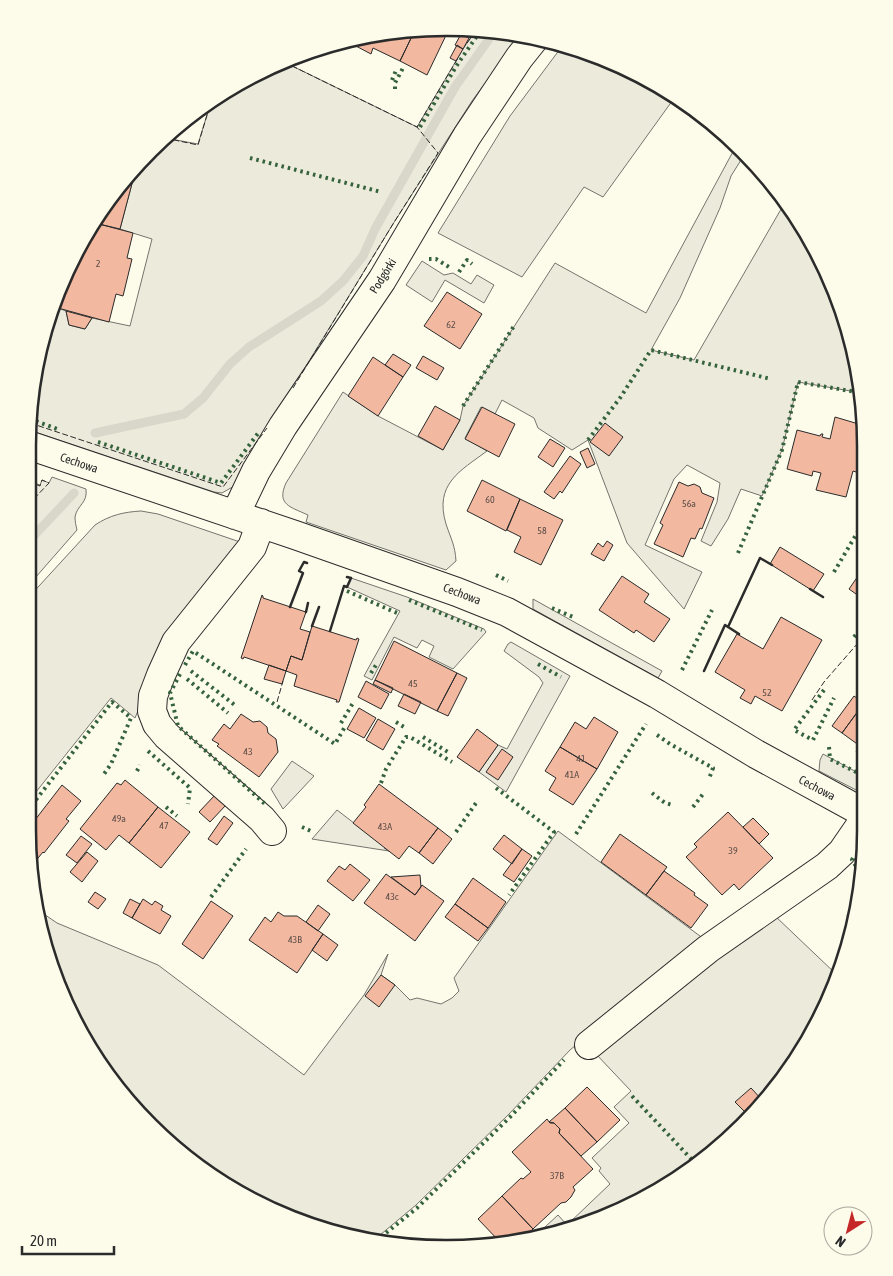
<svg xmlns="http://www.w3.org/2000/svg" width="893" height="1276" font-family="'Asap Condensed',sans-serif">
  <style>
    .green { fill: #ecebdb; stroke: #74746e }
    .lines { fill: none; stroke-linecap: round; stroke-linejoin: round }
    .stream { stroke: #d8d7c9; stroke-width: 9 }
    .building { fill: #f2b8a0; stroke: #2b2b2b }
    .minor-casing { stroke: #2b2b2b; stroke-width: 30 }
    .minor { stroke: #fdfbea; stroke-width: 28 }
    .hedge { stroke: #34623c; stroke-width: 4; stroke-dasharray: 2.5 4; stroke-linecap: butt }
    .fence { stroke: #2b2b2b; stroke-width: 1; stroke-dasharray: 6 2.5; stroke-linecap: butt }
    .wall { stroke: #2b2b2b; stroke-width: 2.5 }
    .labels { text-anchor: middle; stroke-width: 4; stroke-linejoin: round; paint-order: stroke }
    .number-label { font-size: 10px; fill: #5d4e48 }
    .street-label { font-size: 12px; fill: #2b2b2b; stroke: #fdfbea }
    .rim { fill: none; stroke: #2b2b2b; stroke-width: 2.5 }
  </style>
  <rect width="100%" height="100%" fill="#fdfbea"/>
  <path class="green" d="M477,29L520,36L472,101L393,224L279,410L236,485L222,493L214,492L29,430L36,364L61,297L58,308L66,311L69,325L85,329L92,318L130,326L152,239L120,229L134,176L165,138L198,144L211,102L237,84L284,62L417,127L463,49Z
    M563,45L632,71L675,97L603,197L584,187L522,277L438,233L510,116Z
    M736,146L743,153L741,160L731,176L720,208L680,298L651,350L694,360L784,204L822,261L862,393L798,382L782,450L762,496L741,489L728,519L711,546L701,541L717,502L720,483L687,465L674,479L645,545L702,572L684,609L627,543L588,440L572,450L538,428L534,418L502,400L495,414L481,407L465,438L487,451C460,471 434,484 446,524C451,539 455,545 456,561L446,570L306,522L308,515C291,507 276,505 286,483L343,392L378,416L443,450L460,420L463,406L555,263L646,313Z
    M422,261L444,275L453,273L471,284L477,275L494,285L484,303L445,280L432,302L406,285Z
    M52,477L86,489C88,503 77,505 75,517C75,521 76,526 77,530L28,586V481L40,485L42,480L49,483Z
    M141,511L158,514L243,543L169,636L135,718L111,698L28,802V598L95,525C110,515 124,512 141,511Z
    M351,578L407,597L484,629L486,632L453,669L429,657L434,646L422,640L417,648L394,637L372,680L364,676L400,611L347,587Z
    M533,599L662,671L658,678L533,609Z
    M511,642L570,676L506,792L479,772L498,745L507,749L543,683L539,677L504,651L508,644Z
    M823,754L864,776V794L819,771L820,760Z
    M292,761L314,776L283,809L271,789Z
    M337,810L385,847L384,848L389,851L312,839Z
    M558,831L704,939L570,1050L508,1115L416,1205L374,1240L286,1216L170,1145L98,1062L42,938L38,910L57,923L158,965L304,1075L364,995L388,954L381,975L395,985L410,1000L417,998L441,1004L452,998L459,991L454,978Z
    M774,915L837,975L822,1015L779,1084L723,1144L632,1205L532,1239L558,1215L567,1225L610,1184L599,1171L601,1168L592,1158L629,1123L614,1107L631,1091L595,1053Z"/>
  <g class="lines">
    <path class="stream" d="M95,433L184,414L203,398L230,364L249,347L321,301L343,281L363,256L375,229L455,87L494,32
      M28,542L74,493"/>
  </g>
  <path class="building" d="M449,29L427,75L400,61L415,30Z
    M415,30L400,61L373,48L371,54L354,45L357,39L392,31Z
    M461,34L469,38L463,49L455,45Z
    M457,45L463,49L456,61L450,58Z
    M134,176L120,229L95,223Z
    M95,223L133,233L127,258L132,259L123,296L116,294L109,322L58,308L83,237Z
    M447,292L482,314L460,349L424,326Z
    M66,311L92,318L85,329L69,325Z
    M393,354L411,365L403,377L385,365Z
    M423,356L444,368L437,380L416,368Z
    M373,357L403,377L378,416L348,396Z
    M435,406L460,420L443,450L418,436Z
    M482,407L515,424L499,457L465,439Z
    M835,417L862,425V436L859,446L862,447V474L853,471L846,497L816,490L821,473L813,471L812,476L787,469L797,430L820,436L821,434H823L822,437L830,439Z
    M605,423L623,437L609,456L590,442Z
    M550,439L565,448L553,467L538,457Z
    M588,448L595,464L587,468L580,452Z
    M570,456L581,464L562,493L560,491L554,499L544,492Z
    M482,480L520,499L506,531L467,511Z
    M679,482L688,486L694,484L700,487L702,493L714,498L702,529L700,528L695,539L691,538L683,557L654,544L663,525L660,523Z
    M520,499L563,520L541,565L514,552L521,537L507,530Z
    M607,541L613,545L604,561L591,554L598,543L603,547Z
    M780,547L824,574L813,591L770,564Z
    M863,569V599L849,589Z
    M622,576L649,594L644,602L670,619L654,642L636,630L634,633L599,610Z
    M262,595L263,596V598L306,612L300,629L310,632L302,660L291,656L286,671L244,657L243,659L241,658Z
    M781,617L822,640L782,711L755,696L751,704L740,698L745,690L715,672L737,634L763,649Z
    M312,626L356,640L357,638L359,639L339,702H336L337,700L294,686L297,675L286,671L291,656L302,660Z
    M394,641L457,673L437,711L375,680Z
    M269,665L286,671L282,684L264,679Z
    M457,673L467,678L448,716L437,711Z
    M375,680L393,688L391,693L373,684Z
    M366,681L389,694L381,709L358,697Z
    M404,694L421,702L415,714L398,706Z
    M854,696L864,703L842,733L832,726Z
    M864,703V758L856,752L860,746L842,733Z
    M359,708L376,718L364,738L347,729Z
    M241,714L253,722L260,721L267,727L268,733L276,739L278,752L259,777L217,746L219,744L212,740L224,724L230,729Z
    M594,717L618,732L597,769L560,747L575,722L586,729Z
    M378,719L395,729L383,750L366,740Z
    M477,729L498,745L479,772L457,757Z
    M560,747L597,769L573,805L549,790L556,778L545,771Z
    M502,749L513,757L498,780L486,772Z
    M125,780L158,807L129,843L119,835L106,850L80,829L117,783L121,785Z
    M379,784L438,828L419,853L409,846L399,859L353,823L366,807L364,805Z
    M62,785L81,801L66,819L69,821L44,853L43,852L34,863L32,861L28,829Z
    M215,795L226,805L210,822L199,812Z
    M158,807L190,832L161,868L129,843Z
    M728,812L773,858L739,890L734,884L722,895L686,857L697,847L694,844Z
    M224,816L233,823L217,845L208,839Z
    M753,818L769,834L759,844L743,827Z
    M438,828L452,839L433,864L419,853Z
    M620,834L667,867L646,895L601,862Z
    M504,835L522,849L512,864L493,849Z
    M81,836L92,844L77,863L66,855Z
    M522,849L532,856L514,882L503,875Z
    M87,852L98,861L82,882L70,872Z
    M350,864L370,880L353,901L327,881L339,866L345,870Z
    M664,871L695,893L694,895L708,905L691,928L646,895Z
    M386,874L415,895L422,885L444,901L415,941L364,903Z
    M420,875L421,887L415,895L391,877Z
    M473,878L506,902L488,928L455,904Z
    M95,892L106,899L98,909L88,902Z
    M858,896L854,920L847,916Z
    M130,899L140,904L132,918L123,913Z
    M143,899L152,905L155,901L163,906L161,910L171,916L160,934L132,918Z
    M211,901L233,916L203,959L182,944Z
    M455,904L488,928L478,941L445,917Z
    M318,905L330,914L318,931L306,922Z
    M278,912L284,916H297L323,934L297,973L249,940L265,917L271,922Z
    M323,934L338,945L327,961L312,950Z
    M381,975L395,985L379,1007L365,996Z
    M587,1087L620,1120L597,1142L565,1108Z
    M751,1088L763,1101L749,1116L735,1102Z
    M565,1108L597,1142L581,1156L559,1133L560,1129L554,1123L549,1122Z
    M547,1119L550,1123H554L560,1129L559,1133L593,1169L573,1187L575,1190L571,1197L566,1202L561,1203L533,1229L502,1196L521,1178L523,1179L531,1172L512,1152Z
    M502,1196L533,1229L520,1241H499L478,1219Z"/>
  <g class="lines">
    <defs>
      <path id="minor" d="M28,445L295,535L457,592L507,612L657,694L756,754L864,813
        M235,515L256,471L283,426L382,280L467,136L519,58L535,38
        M261,523L252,547L176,642L161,675L153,696L152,711L157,724L167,736L262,819L272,831
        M589,1045L708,949L827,866L842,852L864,820"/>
    </defs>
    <use href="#minor" class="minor-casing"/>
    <use href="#minor" class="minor"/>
    <path class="hedge" d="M392,80L397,68
      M395,89V83L403,68
      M420,127L457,65L481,30
      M154,151L155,152
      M250,158L381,192
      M429,259H436L449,267
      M459,272L467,260L472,264
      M463,406L514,326
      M30,419L60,430
      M588,440L620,398L651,350L771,379
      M98,442L221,483L259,432
      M738,553L782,450L798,382L862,393
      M834,572L863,523
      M496,575L508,581
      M347,591L397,613
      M409,600L482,630
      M552,608L573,617
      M854,637L863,626
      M538,664L561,677
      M185,665L193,651L335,744L346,725
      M682,670L712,610
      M191,671L236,706
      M371,673L376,665
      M180,674L170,693L178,726L265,804
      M187,679L228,713
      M824,690L794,730L813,740L834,698
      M396,722L404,727
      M341,723L353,703
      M657,735L670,744L713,768L709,779
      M423,737L448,752
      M829,747L830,759L864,776
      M148,751L190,788L188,804
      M137,771L140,765
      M381,783L386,769L406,737H410L452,762
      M496,788L554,832L509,895
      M652,793L665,803L673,805
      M166,807L177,816
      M693,807L703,794
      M28,810L112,702L131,718L111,764L104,774
      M302,827L313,832
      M456,832L476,803
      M576,834L646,724
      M853,858L852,860L862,875
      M211,897L246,849
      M632,1096L695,1163
      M376,1241L417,1208L510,1117L564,1060
      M494,1242L495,1241"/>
    <path class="fence" d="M467,43L477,29
      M284,62L417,127L458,58
      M165,138L198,145L211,102
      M293,388L393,224L438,153L417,127
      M30,423L223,487L267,428
      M28,505L49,483L42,480L40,486L28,481
      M812,700L824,682L858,643
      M277,702L283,681"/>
    <path class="wall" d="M810,589L823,597
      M290,607L303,573L299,571L304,562L307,563
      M306,612L308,603
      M312,626L319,607
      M728,627L760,558L772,565
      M330,631L344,586L347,587L351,578L347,577
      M704,671L725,625L739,634
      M490,1242L495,1237"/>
  </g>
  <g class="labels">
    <g class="number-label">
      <text x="98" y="267">2</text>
      <text x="451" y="328">62</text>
      <text x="490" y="503">60</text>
      <text x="689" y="507">56a</text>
      <text x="542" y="534">58</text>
      <text x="413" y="687">45</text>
      <text x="767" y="696">52</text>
      <text x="248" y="755">43</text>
      <text x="581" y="762">41</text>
      <text x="572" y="778">41A</text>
      <text x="119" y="822">49a</text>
      <text x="164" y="829">47</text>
      <text x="385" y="830">43A</text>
      <text x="733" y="854">39</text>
      <text x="392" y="900">43c</text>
      <text x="295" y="943">43B</text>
      <text x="557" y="1179">37B</text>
    </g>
    <g class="street-label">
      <text transform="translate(383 276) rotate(-58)" y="4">Podgórki</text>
      <text transform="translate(79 463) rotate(19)" y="4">Cechowa</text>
      <text transform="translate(462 594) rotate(21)" y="4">Cechowa</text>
      <text transform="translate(817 788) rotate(28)" y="4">Cechowa</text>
    </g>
  </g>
  <path d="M0 0H893V1276H0ZM446 36H447A410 410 0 0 1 857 446V830A410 410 0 0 1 447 1240H446A410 410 0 0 1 36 830V446A410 410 0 0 1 446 36Z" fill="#fdfbea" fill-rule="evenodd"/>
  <path class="rim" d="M446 36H447A410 410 0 0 1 857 446V830A410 410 0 0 1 447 1240H446A410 410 0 0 1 36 830V446A410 410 0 0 1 446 36Z"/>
  <g transform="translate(848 1231) rotate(216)"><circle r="24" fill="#fdfbea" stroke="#a9a89e"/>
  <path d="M0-4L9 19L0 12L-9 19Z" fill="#c62828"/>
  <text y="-8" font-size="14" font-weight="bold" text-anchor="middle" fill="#2b2b2b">N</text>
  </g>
  <path d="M22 1246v8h92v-8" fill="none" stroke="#2b2b2b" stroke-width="2.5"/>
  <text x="30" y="1246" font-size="15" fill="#2b2b2b" stroke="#fdfbea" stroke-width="4" paint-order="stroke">20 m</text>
</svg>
